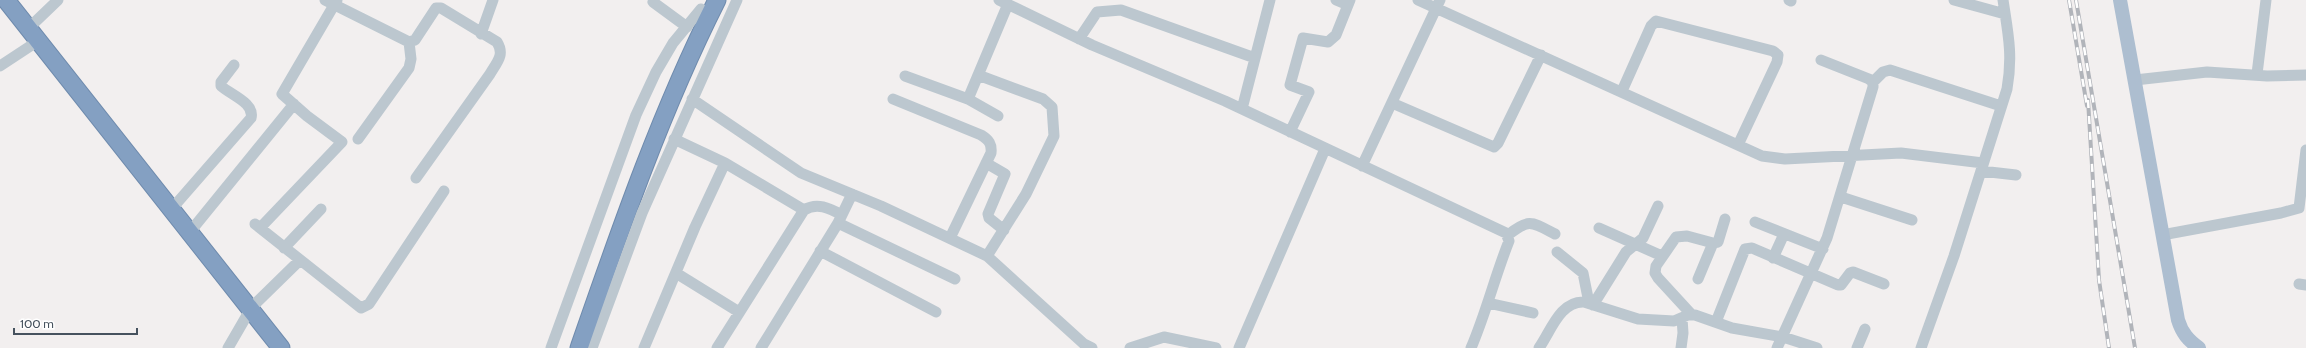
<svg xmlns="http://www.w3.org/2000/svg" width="2306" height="348" font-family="Cabin,sans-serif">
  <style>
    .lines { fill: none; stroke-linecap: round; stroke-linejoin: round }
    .highway-casing { stroke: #6f8bad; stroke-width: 19 }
    .minor { stroke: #bcc7cf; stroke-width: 11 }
    .major { stroke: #adbed0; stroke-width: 14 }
    .highway { stroke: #84a0c2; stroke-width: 17 }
    .rail-casing { stroke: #b1b4ba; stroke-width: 4 }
    .rail { stroke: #fff; stroke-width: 2.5; stroke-dasharray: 8; stroke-linecap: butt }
  </style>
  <rect width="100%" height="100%" fill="#f2efef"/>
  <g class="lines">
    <defs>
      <path id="highway" d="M6,0L281,348
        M579,348C620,230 661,111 717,0"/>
    </defs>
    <use href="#highway" class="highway-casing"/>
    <path class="minor" d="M325,0L409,42L415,40L436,8H441L497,42C505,55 497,62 490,74L416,178
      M654,0L653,2L687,27
      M999,0L1092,45L1225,101L1506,233L1509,241C1495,276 1486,313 1471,348
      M1336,0L1348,5
      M1418,0L1762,156L1785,159L1901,153L1983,163
      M1789,0L1791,1
      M1954,0L2005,14
      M34,23L58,0
      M481,34L493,0
      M1079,39L1097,12L1121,10L1255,58
      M0,66L38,41
      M2257,74L2266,0
      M978,75L1043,99L1052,107L1054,136L1026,194L987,256
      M905,76L968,99L998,116
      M2135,80L2207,72L2267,76L2306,75
      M1873,82L1883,72L1890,70L2001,106
      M1622,91L1651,26L1656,21L1773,51L1778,55L1777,62L1738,145
      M692,99L801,173L881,206L987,256L1084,344L1092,348
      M893,99L981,135C989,140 992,144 991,153L950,238
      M968,99L1008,4
      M1392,103L1494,147L1498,143L1541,55
      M1242,109L1270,0
      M1290,132L1309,92L1290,85L1303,38L1328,42L1336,35L1350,0
      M358,139L409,68L411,59L409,42
      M674,139L725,163L804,210L717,348
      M986,163L1005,174L988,214L989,218L1004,230
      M1362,166L1440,0
      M1981,171L2016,175
      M1841,197L1912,220
      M176,204L251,118C255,103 231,95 221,86V82L234,65
      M804,210C817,202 829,208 842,215
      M1755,222L1823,249
      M838,223L955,279
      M255,224L361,308L369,304L444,191
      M194,227L294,104
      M260,228L342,142L307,116L282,94L337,0
      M1599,228L1662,256
      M1508,235C1529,218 1532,222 1555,234
      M2162,235L2281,213L2299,208L2306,150
      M284,248L321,209
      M820,251L936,312
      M1557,252L1583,273L1589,303
      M1773,258L1784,234
      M676,273L739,312
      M1698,279L1713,243
      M2299,284L2306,285
      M1488,303L1533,313
      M255,304L299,261
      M1593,305L1626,252L1643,238L1658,206
      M1692,315L1658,278L1655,273L1656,266L1676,237L1687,236L1713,243L1718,242L1725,219
      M1716,322L1745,249L1752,248L1838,285H1841L1850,273L1853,272L1884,284
      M228,348L250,310
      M551,348L636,115L656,72L673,43L701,9
      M592,348L642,213L737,0
      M644,348L695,227L725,163
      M761,348L838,223L852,194
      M1130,348L1164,337L1216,348
      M1239,348L1325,149
      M1539,348C1551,331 1560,301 1584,302L1638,319L1674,321L1688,315H1695L1732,328L1783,337L1817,348
      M1681,348L1683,333L1682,318
      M1777,348L1827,238L1873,87V82L1869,79L1821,60
      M1857,348L1865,329
      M1921,348L1954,256L2007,89C2013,55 2008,33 2003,0"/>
    <path class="major" d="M2120,0L2178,320C2182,333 2188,340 2199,348"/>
    <use href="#highway" class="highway"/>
    <defs>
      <path id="rail" d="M2069,0L2087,106
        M2076,0L2135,348
        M2088,100L2099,280L2109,348"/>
    </defs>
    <use href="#rail" class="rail-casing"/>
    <use href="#rail" class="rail"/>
  </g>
  <path d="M14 328v6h123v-6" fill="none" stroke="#46525e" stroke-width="2"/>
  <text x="20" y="328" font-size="12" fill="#46525e" stroke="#ffffff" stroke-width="3" paint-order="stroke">100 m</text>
</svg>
